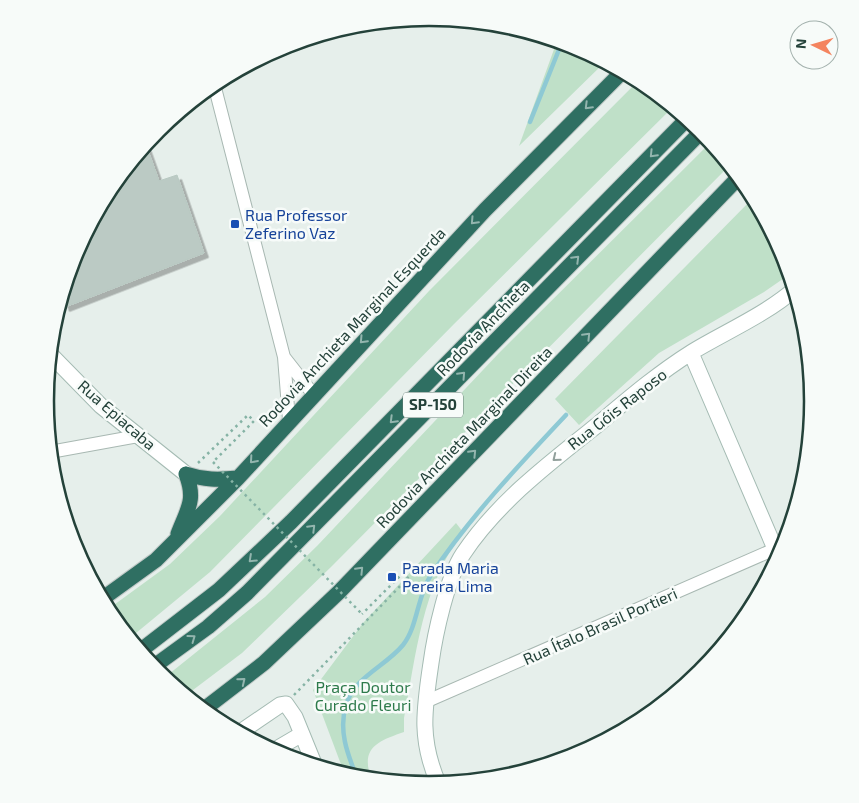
<svg xmlns="http://www.w3.org/2000/svg" width="859" height="803" font-family="'Exo 2',sans-serif">
  <style>
    .green { fill: #bfe0c8 }
    .lines { fill: none; stroke-linecap: round; stroke-linejoin: round }
    .stream { stroke: #8ec9d4; stroke-width: 4.5 }
    .building { fill: #bbcac4; stroke: #b8c9c2; filter: url(#shadow) }
    .street-casing { stroke: #a8b8b2; stroke-width: 14 }
    .secondary-casing { stroke: #a4bbb3; stroke-width: 17 }
    .highway-casing { stroke: #c2cac8; stroke-width: 17 }
    .path { stroke: #86b3a5; stroke-width: 2.5; stroke-dasharray: 2.5 4; stroke-linecap: butt }
    .street { stroke: #fff; stroke-width: 12 }
    .secondary { stroke: #fff; stroke-width: 15 }
    .highway { stroke: #2f6f62; stroke-width: 15 }
    .path-bridge { stroke: #86b3a5; stroke-width: 2.5; stroke-dasharray: 2.5 4; stroke-linecap: butt }
    .oneway { stroke: #93b5ae }
    .oneway2 { stroke: #92a09c }
    .transit-dot { fill: #1a4fb4; stroke: #f7fbf9; stroke-width: 2 }
    .labels { text-anchor: middle; stroke-width: 5; stroke-linejoin: round; paint-order: stroke }
    .shield { fill: #f7fbf9; stroke: #637a73; stroke-width: 1 }
    .shield-label { font-size: 15px; font-weight: bold; fill: #24423a }
    .transit-label { font-size: 16px; fill: #164399; stroke: #f7fbf9; text-anchor: start }
    .street-label { font-size: 16px; fill: #24423a; stroke: #f7fbf9 }
    .park-label { font-size: 16px; fill: #2d7a4b; stroke: #f7fbf9 }
    .rim { fill: none; stroke: #24423a; stroke-width: 2.5 }
  </style>
  <defs>
    <filter id="shadow"><feDropShadow dx="4.5" dy="4.5" stdDeviation="0" flood-color="#0004"/></filter>
  </defs>
  <rect width="100%" height="100%" fill="#e6efeb"/>
  <path class="green" d="M557,41L577,47L605,62L519,146Z
    M639,80L673,107L454,324L210,572L130,638L107,610L170,564L220,516L429,291Z
    M711,142L730,165L331,567L242,653L185,696L164,678L265,597L318,545L499,353Z
    M754,197L784,255L790,274L764,292L659,353L579,425L555,399Z
    M456,523L463,532C422,586 416,655 404,718V732C378,741 359,748 372,780L345,775L313,690L363,623Z"/>
  <g class="lines">
    <path class="stream" d="M530,122L562,42
      M357,778C348,755 338,731 346,705C354,677 386,666 403,645C418,626 417,596 431,575C470,517 518,466 566,415"/>
  </g>
  <path class="building" d="M146,145L159,181L177,175L204,253L65,307L62,298L75,254L110,188Z"/>
  <g class="lines">
    <defs>
      <path id="street" d="M214,84L284,357L289,420
        M284,357L313,394
        M50,452L138,436
        M425,702L775,549"/>
      <path id="secondary" d="M691,353L779,558
        M50,354L101,406L186,474
        M239,733L280,705L286,704L295,717L315,766
        M273,751L302,734
        M439,785C419,740 424,710 431,663C435,634 447,578 463,554C497,503 548,464 596,426C627,400 657,374 692,352C725,332 765,315 795,289"/>
      <path id="highway" d="M186,474C204,480 218,480 238,478
        M178,534C188,508 196,500 186,474
        M102,599L156,560L238,478L485,210L623,71
        M140,651L219,590L291,522L687,119
        M153,667L208,627L247,593L702,131
        M203,710L264,663L339,592L739,177"/>
    </defs>
    <use href="#street" class="street-casing"/>
    <use href="#secondary" class="secondary-casing"/>
    <use href="#highway" class="highway-casing"/>
    <path class="path" d="M198,463L248,415L254,421L213,462
      M294,695L408,578L403,573L362,614"/>
    <use href="#street" class="street"/>
    <use href="#secondary" class="secondary"/>
    <use href="#highway" class="highway"/>
    <path class="path-bridge" d="M213,462L362,614"/>
  </g>
  <defs><path id="oneway-chevron" d="M-2-3.5L2.5 0L-2 3.5" fill="none" stroke-width="1.6" stroke-linecap="round" stroke-linejoin="round" transform="scale(1.25)"/></defs>
  <g class="oneway">
    <use href="#oneway-chevron" transform="translate(588 106) rotate(135)"/>
    <use href="#oneway-chevron" transform="translate(653 154) rotate(134)"/>
    <use href="#oneway-chevron" transform="translate(474 221) rotate(133)"/>
    <use href="#oneway-chevron" transform="translate(576 259) rotate(-45)"/>
    <use href="#oneway-chevron" transform="translate(587 336) rotate(-46)"/>
    <use href="#oneway-chevron" transform="translate(363 340) rotate(133)"/>
    <use href="#oneway-chevron" transform="translate(462 375) rotate(-47)"/>
    <use href="#oneway-chevron" transform="translate(393 420) rotate(135)"/>
    <use href="#oneway-chevron" transform="translate(473 453) rotate(-46)"/>
    <use href="#oneway-chevron" transform="translate(253 460) rotate(131)"/>
    <use href="#oneway-chevron" transform="translate(312 528) rotate(-45)"/>
    <use href="#oneway-chevron" transform="translate(252 559) rotate(137)"/>
    <use href="#oneway-chevron" transform="translate(360 570) rotate(-46)"/>
    <use href="#oneway-chevron" transform="translate(192 638) rotate(-36)"/>
    <use href="#oneway-chevron" transform="translate(242 681) rotate(-39)"/>
  </g>
  <use class="oneway2" href="#oneway-chevron" transform="translate(556 458) rotate(141)"/>
  <g class="transit-dot">
    <rect x="230" y="219" width="10" height="10" rx="2.5"/>
    <rect x="387" y="572" width="10" height="10" rx="2.5"/>
  </g>
  <g class="labels">
    <rect class="shield" x="403" y="392.5" width="60" height="25" rx="4"/>
    <g class="shield-label">
      <text x="433" y="410">SP-150</text>
    </g>
    <g class="transit-label">
      <text x="245" y="221">Rua Professor<tspan x="245" dy="18">Zeferino Vaz</tspan></text>
      <text x="402" y="574">Parada Maria<tspan x="402" dy="18">Pereira Lima</tspan></text>
    </g>
    <g class="street-label">
      <text transform="translate(352 327) rotate(-47)" y="6">Rodovia Anchieta Marginal Esquerda</text>
      <text transform="translate(483 328) rotate(-46)" y="6">Rodovia Anchieta</text>
      <text transform="translate(617 409) rotate(-38)" y="6">Rua Góis Raposo</text>
      <text transform="translate(117 415) rotate(41)" y="6">Rua Epiacaba</text>
      <text transform="translate(464 437) rotate(-46)" y="6">Rodovia Anchieta Marginal Direita</text>
      <text transform="translate(600 626) rotate(-24)" y="6">Rua Ítalo Brasil Portieri</text>
    </g>
    <g class="park-label">
      <text x="363" y="693">Praça Doutor<tspan x="363" dy="18">Curado Fleuri</tspan></text>
    </g>
  </g>
  <path d="M0 0H859V803H0ZM54 401a375 375 0 1 1 750 0a375 375 0 1 1-750 0Z" fill="#f7fbf9" fill-rule="evenodd"/>
  <path class="rim" d="M54 401a375 375 0 1 1 750 0a375 375 0 1 1-750 0Z"/>
  <g transform="translate(814 45) rotate(275)"><circle r="24" fill="#f7fbf9" stroke="#a3b1ad"/>
  <path d="M0-4L9 19L0 12L-9 19Z" fill="#f4845f"/>
  <text y="-8" font-size="14" font-weight="bold" text-anchor="middle" fill="#24423a">N</text>
  </g>
</svg>
